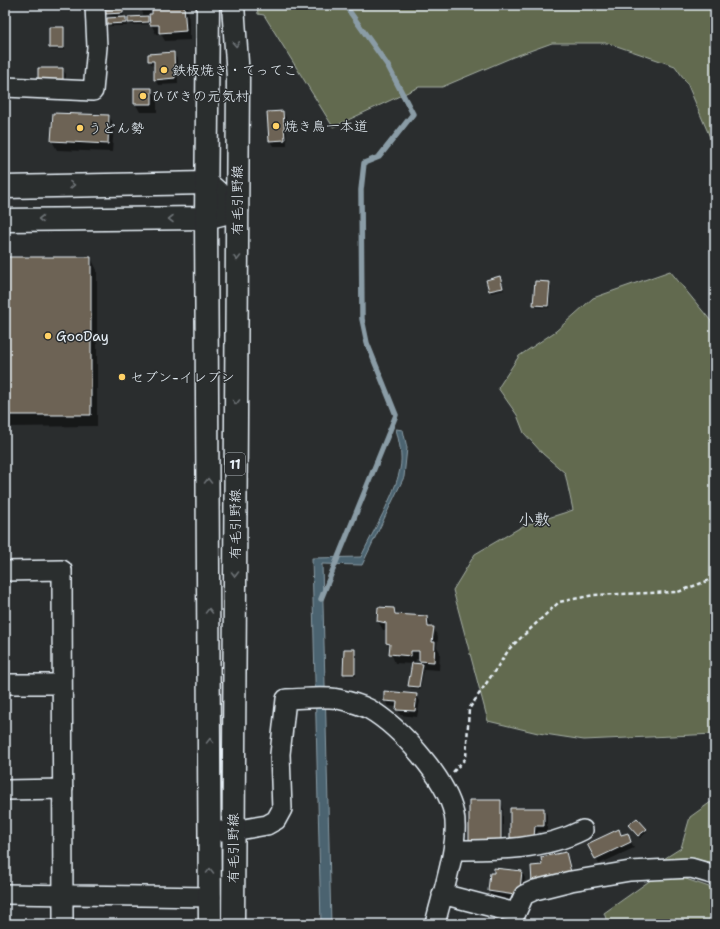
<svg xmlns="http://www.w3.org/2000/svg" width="720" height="929" font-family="'Shantell Sans','Klee One',sans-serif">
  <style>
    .green { fill: #626a50; stroke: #a5aea4 }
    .water { fill: #4b6370; stroke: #8a9ca6 }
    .shadow { fill: #0007; fill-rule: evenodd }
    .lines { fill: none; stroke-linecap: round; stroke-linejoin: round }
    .stream { stroke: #8a9ca6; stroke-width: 5.5 }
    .building { fill: #6d6454; stroke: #e8f1f8 }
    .street-casing { stroke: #e8f1f8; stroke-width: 22 }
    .secondary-casing { stroke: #e8f1f8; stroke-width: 25 }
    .primary-casing { stroke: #e8f1f8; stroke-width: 25 }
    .path { stroke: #e8f1f8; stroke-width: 2.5; stroke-dasharray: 4 3; stroke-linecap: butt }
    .street { stroke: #2a2d2e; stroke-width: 19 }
    .secondary { stroke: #2a2d2e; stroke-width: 22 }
    .primary { stroke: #2a2d2e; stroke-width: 22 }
    .oneway { stroke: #6c7275 }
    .poi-dot { fill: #ffd166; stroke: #2a2d2e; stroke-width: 1.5 }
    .labels { text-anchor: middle; stroke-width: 3; stroke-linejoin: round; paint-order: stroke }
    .shield { fill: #2a2d2e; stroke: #afb6bb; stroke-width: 1 }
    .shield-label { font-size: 13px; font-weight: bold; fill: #e8f1f8 }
    .poi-label { font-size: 14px; fill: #e8f1f8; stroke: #2a2d2e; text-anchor: start }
    .street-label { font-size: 14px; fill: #e8f1f8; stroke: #2a2d2e }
    .quarter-label { font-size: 16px; fill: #e8f1f8; stroke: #2a2d2e }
  </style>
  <rect width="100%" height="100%" fill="#2a2d2e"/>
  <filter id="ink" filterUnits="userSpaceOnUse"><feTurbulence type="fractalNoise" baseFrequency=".025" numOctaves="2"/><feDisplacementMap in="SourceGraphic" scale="8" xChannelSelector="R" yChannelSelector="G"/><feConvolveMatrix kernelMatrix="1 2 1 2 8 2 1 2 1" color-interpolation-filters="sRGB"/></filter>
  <g filter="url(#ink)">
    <path class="green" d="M257,5H715V149L687,83L675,66L608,43H552L513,57L442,87H419L333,127L264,15L258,14Z
      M670,271L715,326V734L584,740L538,733L488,721L453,590L475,554L523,526L573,510L565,473L543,454L524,433L517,415L498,388L519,356L556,331L593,298Z
      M715,799V863L697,860L659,862L681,848L690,817Z
      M655,877L683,878L715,889V924H608L604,913Z"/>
    <path class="water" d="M396,429L403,430L407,448L404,477L362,565L322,564L331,924H321L312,558L361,557C372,533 395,495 400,469C403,456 399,442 396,429Z"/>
    <path class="shadow" d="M58,5H68L69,8L59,6Z
      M140,5H188L190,40L165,41L161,34H156L151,24L131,25L129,23L144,17Z
      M123,9L124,16H108L107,14Z
      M125,18L127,26H109L108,24V19Z
      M64,28L65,50H51L50,48Z
      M173,53L177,59L178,84L158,85L155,79V66H153L149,61Z
      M62,69L66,74V96L43,97Z
      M152,89L157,98V112H140L135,103Z
      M283,112L286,118L287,146H273L270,141Z
      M54,114L109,116L114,125L112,152L57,150L52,141Z
      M5,258H91L97,270V426L5,427Z
      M499,277L504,290L491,293L490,291Z
      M550,283L551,286L549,308L536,307L534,304Z
      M394,609L398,615L427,617L438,637L437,647L440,652L439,670L424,669L420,689L411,688L409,686L413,664L395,663L387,643V630H383L378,621ZM416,659H420L422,665L415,664Z
      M355,650L356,676H346L344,673Z
      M416,695L420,701L417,717L400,715L397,707L388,706L385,700Z
      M500,801L503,807V847L473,846Z
      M544,809L547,815V831H538L537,843H514L511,837Z
      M631,828L646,829L647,832L640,838Z
      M619,830L622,836L627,834L634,848L599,864L588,844Z
      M566,853L569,859L574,882L543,866Z
      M522,872L525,878L523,894L518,900L492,897L489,891Z"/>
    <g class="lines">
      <path class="stream" d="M321,599L396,415L367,343L362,319L361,190L364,163L379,157L413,114L388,66L345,5"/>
    </g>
    <path class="building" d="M139,5H184L186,31L159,33V25H150L149,14H152V10H139Z
      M123,8V13L106,14L105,9Z
      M148,16V22L128,23V17Z
      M126,17V23L107,24V18Z
      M49,27H64V48H49Z
      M174,52L175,78L154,80V61H148V54Z
      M38,68H63V91H38Z
      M134,88H152V104H134Z
      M283,111L285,140L269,141L267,112Z
      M53,113L109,115L108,144L51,141Z
      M5,257H91V415H5Z
      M500,276L503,288L489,291L486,280Z
      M535,281L550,282L548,306L533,305Z
      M378,607L394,608L395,614L427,616L428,627H434L432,642H435L434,662L419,661V651H411V656L389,654L390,644L386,643V623L377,621Z
      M344,649H355V674H343Z
      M412,663L423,664L419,687L408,686Z
      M384,691L417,694L415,711L396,710L397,702L384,701Z
      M469,800H501V842L469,841Z
      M510,808H544V826H535L534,837L510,838Z
      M637,818L647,829L638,836L628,825Z
      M619,829L621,835L628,833L631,842L595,859L587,844Z
      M566,852L572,876L532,883L531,866L542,865L541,857Z
      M494,868L522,871L520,889H516L515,895L488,891L490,873H494Z"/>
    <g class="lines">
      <defs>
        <path id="street" d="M5,87L93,91L97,47L95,5
          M5,571L62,570L63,924
          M5,684H62
          M5,790L63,789
          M210,831H233L267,825L276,820L282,809L280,754L286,699C302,699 322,696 338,699C347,701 361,705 369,709C400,727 446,778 454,814C460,843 442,894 435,924
          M454,850C497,850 544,850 583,830
          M5,894L211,897
          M442,894L516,913L524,895L535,890L571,881L630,871L691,868L715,875"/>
        <path id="secondary" d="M5,187L207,183L237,210
          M5,220L206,218L237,210"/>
        <path id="primary" d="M208,5L206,218L210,924
          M233,924L238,77L233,5"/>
      </defs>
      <use href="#street" class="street-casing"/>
      <use href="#secondary" class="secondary-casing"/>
      <use href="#primary" class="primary-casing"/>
      <path class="path" d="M453,772L466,758L469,709L510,648L559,602L594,595L678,592L715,578"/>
      <use href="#street" class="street"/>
      <use href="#secondary" class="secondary"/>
      <use href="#primary" class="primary"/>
    </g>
    <defs><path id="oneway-chevron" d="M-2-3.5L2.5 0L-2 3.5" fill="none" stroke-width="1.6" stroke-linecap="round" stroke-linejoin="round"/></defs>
    <g class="oneway">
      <use href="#oneway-chevron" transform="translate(236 44) rotate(86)"/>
      <use href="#oneway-chevron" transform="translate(72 185) rotate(-1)"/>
      <use href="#oneway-chevron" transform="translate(41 219) rotate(180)"/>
      <use href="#oneway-chevron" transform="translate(171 219) rotate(180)"/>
      <use href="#oneway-chevron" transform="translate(237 258) rotate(90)"/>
      <use href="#oneway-chevron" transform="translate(236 402) rotate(90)"/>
      <use href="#oneway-chevron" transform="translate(208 481) rotate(-90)"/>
      <use href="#oneway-chevron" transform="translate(235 574) rotate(90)"/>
      <use href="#oneway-chevron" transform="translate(209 611) rotate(-90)"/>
      <use href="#oneway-chevron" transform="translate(210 741) rotate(-90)"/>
      <use href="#oneway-chevron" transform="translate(210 871) rotate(-90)"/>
    </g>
  </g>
  <g class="poi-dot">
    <circle cx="164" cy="70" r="4"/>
    <circle cx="143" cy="96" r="4"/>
    <circle cx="276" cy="126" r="4"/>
    <circle cx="80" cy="128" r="4"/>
    <circle cx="48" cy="336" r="4"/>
    <circle cx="122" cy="377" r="4"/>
  </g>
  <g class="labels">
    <rect class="shield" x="225" y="453" width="20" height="22" rx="3"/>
    <g class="shield-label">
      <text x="235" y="469">11</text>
    </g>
    <g class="poi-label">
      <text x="172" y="75">鉄板焼き・てってこ</text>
      <text x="151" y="101">ひびきの元気村</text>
      <text x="284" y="131">焼き鳥一本道</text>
      <text x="88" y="133">うどん勢</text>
      <text x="56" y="341">GooDay</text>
      <text x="130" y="382">セブン-イレブン</text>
    </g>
    <g class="street-label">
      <text transform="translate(237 200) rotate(-90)" y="5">有毛引野線</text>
      <text transform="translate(235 524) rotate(-90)" y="5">有毛引野線</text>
      <text transform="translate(233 848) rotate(-90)" y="5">有毛引野線</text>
    </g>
    <g class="quarter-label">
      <text x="534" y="525">小敷</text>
    </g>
  </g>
  <rect width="720" height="929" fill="none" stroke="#2a2d2e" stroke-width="20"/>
  <rect x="10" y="10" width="700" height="909" fill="none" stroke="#e8f1f8" stroke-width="1.5" filter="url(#ink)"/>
</svg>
